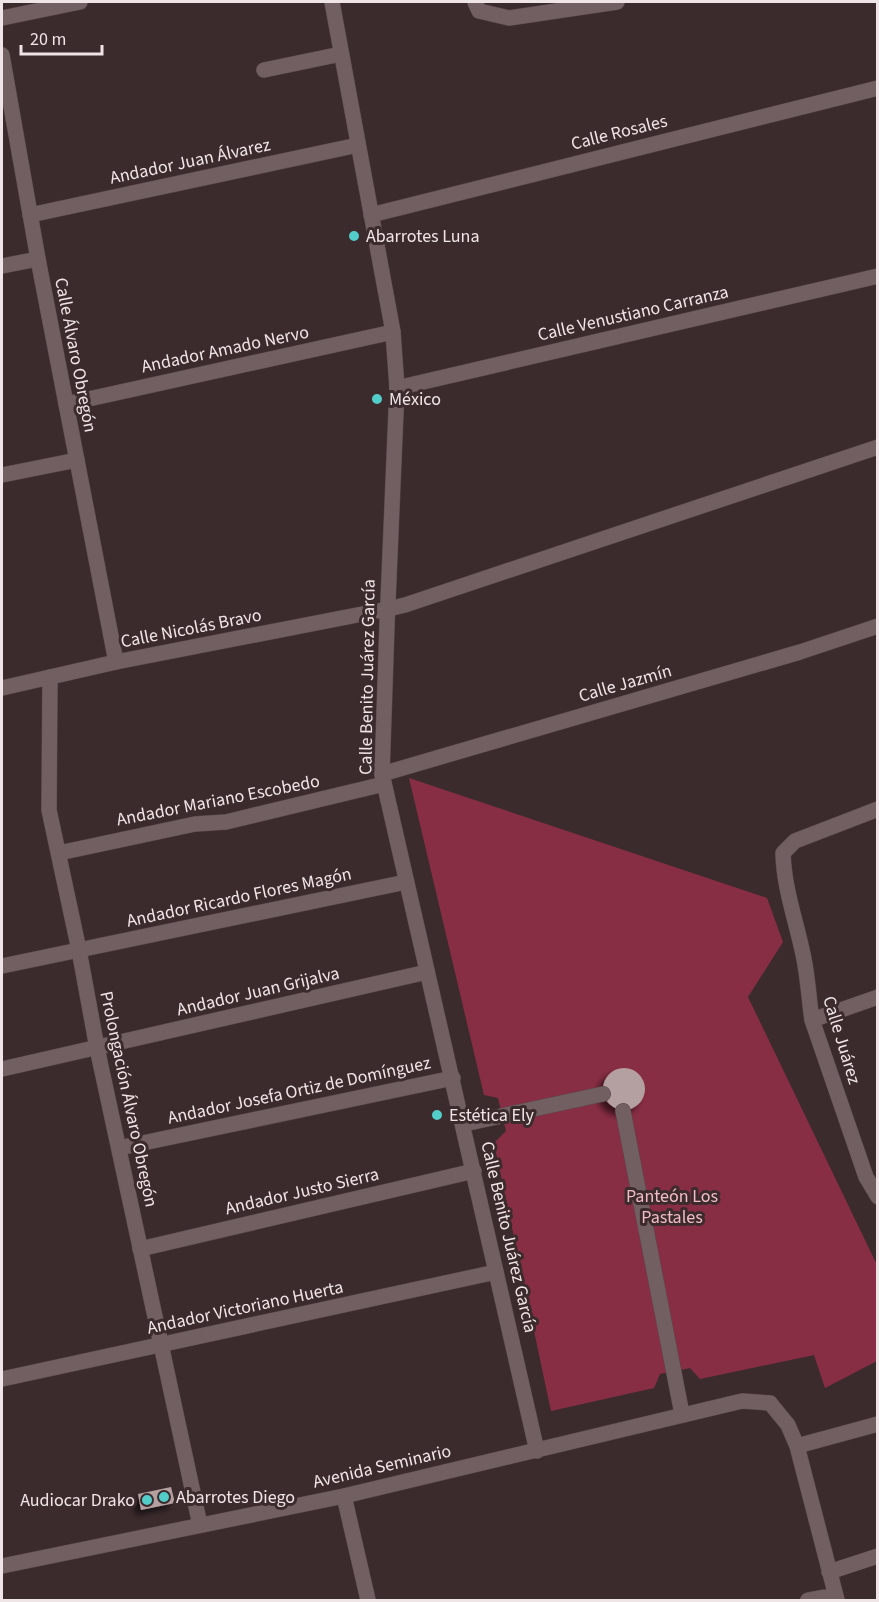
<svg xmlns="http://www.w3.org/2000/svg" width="879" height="1602" font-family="'Source Sans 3',sans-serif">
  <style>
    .green { fill: #882e44 }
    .building { fill: #b49fa1; filter: url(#shadow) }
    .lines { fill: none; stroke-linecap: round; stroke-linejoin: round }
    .pedestrian-casing { stroke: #584a4c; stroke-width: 16 }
    .minor-casing { stroke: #584a4c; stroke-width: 16 }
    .tertiary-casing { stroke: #584a4c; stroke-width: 16 }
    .pedestrian { stroke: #725f61; stroke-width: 15 }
    .minor { stroke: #725f61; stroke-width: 15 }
    .tertiary { stroke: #725f61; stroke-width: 15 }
    .poi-dot { fill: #53cdca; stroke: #3c2b2d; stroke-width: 2 }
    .labels { text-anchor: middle; stroke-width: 6; stroke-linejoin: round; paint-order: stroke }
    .street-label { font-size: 18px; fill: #f0e5e6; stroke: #3c2b2d }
    .poi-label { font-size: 18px; fill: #f0e5e6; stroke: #3c2b2d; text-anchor: start }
    .park-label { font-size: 18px; fill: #f3bdc5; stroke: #3c2b2d }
  </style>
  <defs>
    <filter id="shadow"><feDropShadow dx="-5.5" dy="5.5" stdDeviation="3" flood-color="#0009"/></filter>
  </defs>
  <rect width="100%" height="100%" fill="#3c2b2d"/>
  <path class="green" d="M409,778L767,898L783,942L748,997L877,1265V1361L825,1388L814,1355L700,1379L690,1368L660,1374L654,1388L551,1411L494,1143L506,1131L498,1098L484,1095Z"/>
  <path class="building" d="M603 1089a21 21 0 1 1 42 0a21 21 0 1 1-42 0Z
    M171,1487L175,1503L141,1510L138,1494Z"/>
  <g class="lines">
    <defs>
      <path id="pedestrian" d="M2,18L80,2
        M30,215L358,145
        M2,266L38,259
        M66,404L393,332
        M2,475L77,460
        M59,853L195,824L226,822L384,784
        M2,966L406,882
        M2,1069L427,972
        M119,1148L453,1078
        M140,1249L474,1171
        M2,1379L496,1272"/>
      <path id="minor" d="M475,2L479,11L509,18L617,2
        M2,55L38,259L116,662
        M264,70L341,54
        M371,215L878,88
        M397,388L878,276
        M388,609L405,605L878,447
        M50,677L49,810L79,950L97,1048L200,1525
        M382,774L800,652L878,626
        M878,809L795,841L783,853C784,890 797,923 804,959C808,979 809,1000 812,1020L866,1177L878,1197
        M812,1020L878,997
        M623,1111L682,1414
        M464,1124L603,1094
        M770,1403L788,1425L797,1446L837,1600
        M797,1446L878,1424
        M344,1496L368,1600
        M829,1572L878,1556
        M808,1600L835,1595"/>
      <path id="tertiary" d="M332,2L393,332L397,388L387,625L382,774L537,1451
        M2,688L116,662L388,609
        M2,1566L344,1496L742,1401L770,1403"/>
    </defs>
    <use href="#pedestrian" class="pedestrian-casing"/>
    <use href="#minor" class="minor-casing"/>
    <use href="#tertiary" class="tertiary-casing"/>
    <use href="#pedestrian" class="pedestrian"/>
    <use href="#minor" class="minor"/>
    <use href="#tertiary" class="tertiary"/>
  </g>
  <g class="poi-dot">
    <circle cx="354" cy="236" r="6"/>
    <circle cx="377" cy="399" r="6"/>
    <circle cx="437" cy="1115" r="6"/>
    <circle cx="164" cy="1497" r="6"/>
    <circle cx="147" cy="1500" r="6"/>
  </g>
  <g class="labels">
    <g class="street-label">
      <text transform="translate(619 132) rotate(-14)" y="6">Calle Rosales</text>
      <text transform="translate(190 161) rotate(-12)" y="6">Andador Juan Álvarez</text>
      <text transform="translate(633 313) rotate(-13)" y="6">Calle Venustiano Carranza</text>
      <text transform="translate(225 349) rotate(-12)" y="6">Andador Amado Nervo</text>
      <text transform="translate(76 355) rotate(79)" y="6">Calle Álvaro Obregón</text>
      <text transform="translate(191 628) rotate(-11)" y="6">Calle Nicolás Bravo</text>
      <text transform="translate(367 677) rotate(-89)" y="6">Calle Benito Juárez García</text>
      <text transform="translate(625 683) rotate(-16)" y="6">Calle Jazmín</text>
      <text transform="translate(218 800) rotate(-11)" y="6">Andador Mariano Escobedo</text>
      <text transform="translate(239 897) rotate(-12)" y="6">Andador Ricardo Flores Magón</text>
      <text transform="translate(258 991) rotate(-13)" y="6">Andador Juan Grijalva</text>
      <text transform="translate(842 1040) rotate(73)" y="6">Calle Juárez</text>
      <text transform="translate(299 1090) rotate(-12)" y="6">Andador Josefa Ortiz de Domínguez</text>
      <text transform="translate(129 1099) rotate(78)" y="6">Prolongación Álvaro Obregón</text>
      <text transform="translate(302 1191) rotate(-13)" y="6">Andador Justo Sierra</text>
      <text transform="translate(509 1237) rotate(77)" y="6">Calle Benito Juárez García</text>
      <text transform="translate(245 1307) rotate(-12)" y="6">Andador Victoriano Huerta</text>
      <text transform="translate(382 1466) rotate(-13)" y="6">Avenida Seminario</text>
    </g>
    <g class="poi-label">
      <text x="366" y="242">Abarrotes Luna</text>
      <text x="389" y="405">México</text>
      <text x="449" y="1121">Estética Ely</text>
      <text x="176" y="1503">Abarrotes Diego</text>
      <text x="135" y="1506" text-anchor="end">Audiocar Drako</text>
    </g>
    <g class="park-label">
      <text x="672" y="1202">Panteón Los<tspan x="672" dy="21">Pastales</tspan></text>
    </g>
  </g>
  <rect width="879" height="1602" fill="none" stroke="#f0e5e6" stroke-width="6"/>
  <path d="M21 45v9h81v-9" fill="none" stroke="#f0e5e6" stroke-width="3"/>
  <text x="30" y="45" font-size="18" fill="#f0e5e6" stroke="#3c2b2d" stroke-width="4.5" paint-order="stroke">20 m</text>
</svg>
